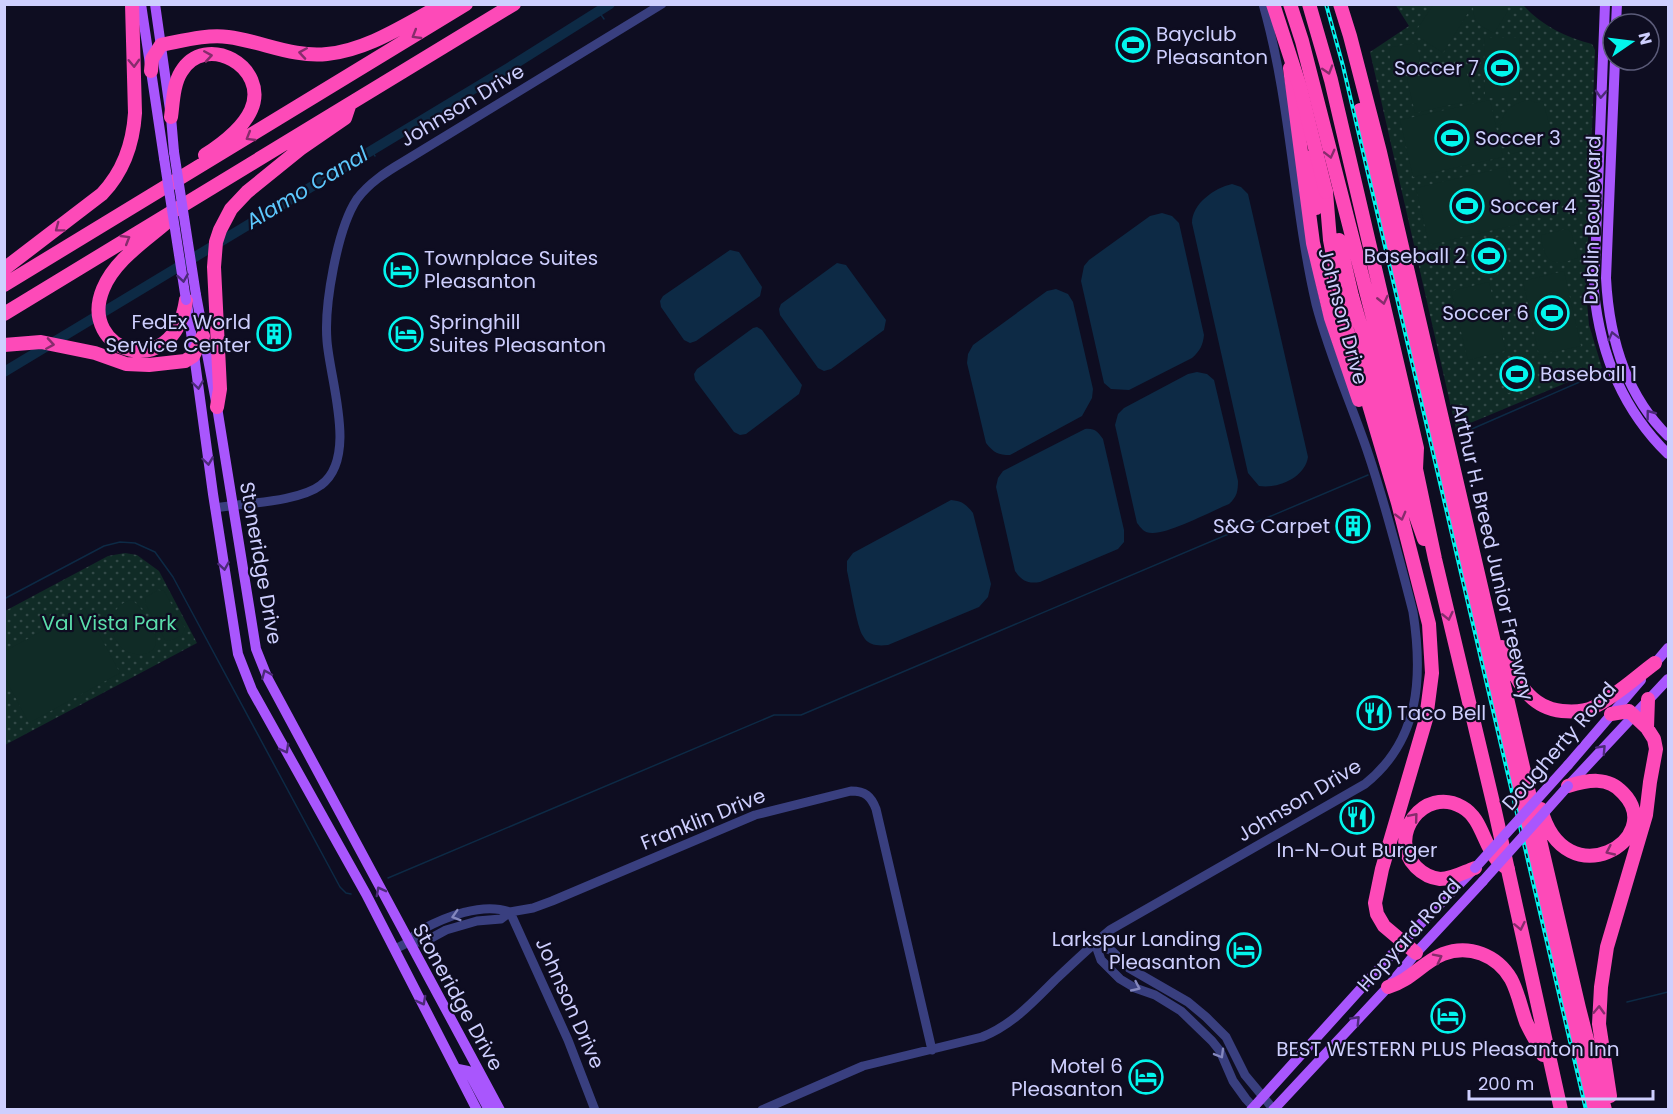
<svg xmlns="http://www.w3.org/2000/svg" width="1673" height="1114" font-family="Poppins,sans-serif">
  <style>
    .park { fill: url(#park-dots) }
    .garden { fill: #102b26 }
    .water { fill: #0d2a45 }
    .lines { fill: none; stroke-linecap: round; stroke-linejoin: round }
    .stream { stroke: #0d2a45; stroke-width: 1.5 }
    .river { stroke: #0d2a45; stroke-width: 10 }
    .minor { stroke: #393f7f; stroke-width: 9 }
    .major { stroke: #a956fd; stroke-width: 10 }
    .highway { stroke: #fd4ab8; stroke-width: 14 }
    .rail-casing { stroke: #03f5ed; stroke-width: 4 }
    .rail { stroke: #0e0d21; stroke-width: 1.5; stroke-dasharray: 4.5; stroke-linecap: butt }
    .major-bridge { stroke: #a956fd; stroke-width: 10 }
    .highway-bridge { stroke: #fd4ab8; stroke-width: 14 }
    .oneway { stroke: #862c6c }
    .oneway2 { stroke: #4c2a79 }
    .oneway3 { stroke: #8487be }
    .labels { text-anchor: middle; stroke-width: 4.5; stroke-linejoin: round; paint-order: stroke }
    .poi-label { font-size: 20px; fill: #cecffe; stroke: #0e0d21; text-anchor: start }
    .street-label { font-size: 20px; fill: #cecffe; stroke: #0e0d21 }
    .park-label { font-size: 20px; fill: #5bddab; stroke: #0e0d21 }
    .water-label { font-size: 21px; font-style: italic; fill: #5dc8fd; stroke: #0e0d21 }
  </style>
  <defs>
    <pattern id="park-dots" width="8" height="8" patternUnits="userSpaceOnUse" patternTransform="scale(1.5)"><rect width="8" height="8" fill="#102b26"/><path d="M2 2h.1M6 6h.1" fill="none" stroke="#324947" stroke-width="1.8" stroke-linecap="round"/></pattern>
  </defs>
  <rect width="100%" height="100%" fill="#0e0d21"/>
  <path class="park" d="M1395,4L1523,5C1542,26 1565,37 1592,44L1595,50L1586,291L1589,325L1602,368L1456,429L1370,52L1409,26Z
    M125,553L137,555L159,571L197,643L5,745V611L108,556Z"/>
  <path class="garden" d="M1433,5H1505L1508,11L1494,33C1479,25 1473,23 1473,5L1443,53L1414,34Z
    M1484,38H1519L1520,98H1485Z
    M1416,43C1424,67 1419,73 1394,76L1389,52L1392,47Z
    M1465,66L1473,100L1415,113L1407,79Z
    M1490,100L1503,157L1413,177L1400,120Z
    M1529,100L1537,103L1543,101L1552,135L1545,146L1510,154C1508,148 1504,143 1502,137C1497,116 1510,103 1529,100Z
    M1506,167L1519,224L1429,245L1416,188Z
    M1567,229L1571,232L1578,258C1552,267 1544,263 1541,235Z
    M1499,237L1504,240L1510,267L1493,276L1479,273L1471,263V244Z
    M1564,271L1581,346L1539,355L1523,281Z
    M1489,282L1506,351L1468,360L1451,291Z
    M1529,352L1537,382L1534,387L1508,393L1500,381V367L1507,359Z
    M158,590L164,591L185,628L182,635L171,641L165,640L145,603L146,597Z
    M132,600C145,609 172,650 143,654C110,659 99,606 132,600Z
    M85,608L120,673L29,723L5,678V651Z"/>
  <path class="water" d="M1232,184L1241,187L1248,194L1308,457C1305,477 1279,489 1259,486L1248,473L1192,223C1192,204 1214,188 1232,184Z
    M1162,213L1172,216L1179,223L1204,335C1203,345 1200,351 1192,358L1129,390L1111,389L1104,383L1081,281L1084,266L1089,260L1150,216Z
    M730,250L739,252L762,287L760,296L696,341L690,343L684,340L661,307L660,301L663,296Z
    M837,263L846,265L886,320L884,330L831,369L824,371L818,368L780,315L779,309L781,304Z
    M1056,289L1068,294L1073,302L1093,389L1092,398L1082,416L1010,455C998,455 994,453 986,443L967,363L968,354L973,345L1047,291Z
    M757,327L762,330L802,385L799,394L746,434L740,435L734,432L695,380L694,374L697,369L753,328Z
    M1197,372L1207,374L1214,380L1238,481C1238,491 1237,497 1229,504C1212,511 1168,534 1152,533C1144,533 1141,528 1137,523L1115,425L1118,414L1124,408L1188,374Z
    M1085,429C1095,428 1098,432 1103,439L1124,530V542L1118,549L1040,582C1028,584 1022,581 1015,571L996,487L998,478L1003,471Z
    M951,500C962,501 966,504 973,513L991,584L988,597L979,607L888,645C879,646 868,646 863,636C857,628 850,583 847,571V561L853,553Z"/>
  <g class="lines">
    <path class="stream" d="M599,12L604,19
      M481,85L485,90
      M420,122L423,128
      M372,151L375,156
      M1458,435L1598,374
      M4,599L104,546L120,542L135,543L155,552L173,577L340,887L346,893L351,894
      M388,878L774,715H801L1368,475
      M1627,1002L1668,992"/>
    <path class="river" d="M4,372L510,67L610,4"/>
    <path class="minor" d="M215,508C244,503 299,502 321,485C358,458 330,381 327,341C324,306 337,229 357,199C369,183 386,172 403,162L662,4
      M510,912L568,1040L595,1110
      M408,942H424L446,930L477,921L501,919L510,912L533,908L552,901L755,815L851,791C865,791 871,796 876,809L932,1050
      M1095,943L1112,951L1129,968L1188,1002L1206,1017L1226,1037L1245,1075L1274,1110
      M1095,943L1101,960L1120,979L1135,988L1155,995L1181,1011L1212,1041L1220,1051L1233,1081L1246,1099L1256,1110
      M395,949C399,947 403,945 407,943C412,939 415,933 421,930C445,917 482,902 510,912
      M762,1110L863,1066L982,1037C1012,1025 1032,1003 1055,980C1073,963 1091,946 1110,930L1365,784C1420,740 1423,677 1413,612C1399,557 1385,503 1367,450C1350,401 1329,354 1316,304C1293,205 1291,102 1263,4"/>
    <path class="major" d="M141,4L164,158
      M155,4L171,117L174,152
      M1605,4L1594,291C1600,353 1623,410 1668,454
      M1616,24L1617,4
      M1615,60L1606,278C1609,336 1625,394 1668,436
      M196,295L217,407L256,649L268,679L500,1110
      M187,303L213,494L238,654L252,690L366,894L477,1110
      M1651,668L1668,648
      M1568,765L1641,680
      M1568,786L1668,679
      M458,1069L468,1071L489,1110
      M1251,1110L1403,942L1473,870
      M1273,1110L1388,987L1416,953L1483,881"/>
    <path class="highway" d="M1290,4L1302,41L1407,451L1415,467
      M1309,4L1331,80L1417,448L1416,469L1435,559L1495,811L1561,1110
      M1340,4L1350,36L1380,152L1579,1008L1605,1110
      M1290,68L1313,243L1331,318L1359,400
      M151,71L152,59L161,45C182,41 207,34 228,37C261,41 294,58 327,54C369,50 407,23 444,4
      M1360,110L1594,1110
      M171,117C173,103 173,85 181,72C205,31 270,67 251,110C243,128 222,144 205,155
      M1313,156L1316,208
      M1326,192L1330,240L1347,330L1398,503L1429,624L1432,673L1426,719L1382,869L1375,903L1377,914L1384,926L1416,953
      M167,222C144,242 115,260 103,289C77,352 174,384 186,300
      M1339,240L1352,296L1411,502L1424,539
      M4,269L102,194C124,171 133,144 135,113L132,4
      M4,285L466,4
      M4,314L514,4
      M4,345L41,342L95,353L126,364L149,365L185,361L193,356L203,336
      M217,407L220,389L214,267L216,242L220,230L231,209L247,192L300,149L345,118L349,106
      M1502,647C1515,676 1526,707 1562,711C1573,712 1584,712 1594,707C1616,696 1636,677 1655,663
      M1647,728L1648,699
      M1541,809C1565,899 1668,839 1623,793C1608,776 1588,780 1568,786
      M1475,868C1464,872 1453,879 1440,879C1431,878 1423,874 1416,867C1386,837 1424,785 1462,807C1482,818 1483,844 1497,860C1500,863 1504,866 1508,869
      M1388,987C1410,981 1423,962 1443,954C1469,944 1497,955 1511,979C1518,992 1521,1008 1526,1022C1531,1033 1538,1044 1543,1055
      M1610,1096L1599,1024L1601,987L1607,947L1646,815L1650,782L1656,749L1654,739L1647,728L1629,711L1611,714"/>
    <defs>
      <path id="rail" d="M1326,4L1343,66L1586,1110"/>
    </defs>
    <use href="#rail" class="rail-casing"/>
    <use href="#rail" class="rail"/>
    <path class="major-bridge" d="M174,152L196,295
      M164,158L186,300
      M1475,868L1568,765
      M1483,881L1568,786"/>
    <path class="highway-bridge" d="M1273,4L1300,87L1326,192"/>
  </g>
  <defs><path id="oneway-chevron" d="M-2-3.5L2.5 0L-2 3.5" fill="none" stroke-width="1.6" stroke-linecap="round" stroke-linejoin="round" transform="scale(1.5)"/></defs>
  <g class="oneway">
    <use href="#oneway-chevron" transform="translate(416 35) rotate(149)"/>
    <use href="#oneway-chevron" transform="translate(303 53) rotate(-171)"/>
    <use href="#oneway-chevron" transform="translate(208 56) rotate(-9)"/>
    <use href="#oneway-chevron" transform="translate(134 63) rotate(88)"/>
    <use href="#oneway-chevron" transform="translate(1328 70) rotate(73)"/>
    <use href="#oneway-chevron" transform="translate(250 137) rotate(149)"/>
    <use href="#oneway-chevron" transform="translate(1330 154) rotate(76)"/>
    <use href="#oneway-chevron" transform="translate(59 228) rotate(143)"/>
    <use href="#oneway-chevron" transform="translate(126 239) rotate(-31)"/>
    <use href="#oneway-chevron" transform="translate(1383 300) rotate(77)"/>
    <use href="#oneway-chevron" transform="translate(50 344) rotate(9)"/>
    <use href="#oneway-chevron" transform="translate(1401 516) rotate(75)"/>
    <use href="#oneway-chevron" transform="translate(1448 616) rotate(77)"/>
    <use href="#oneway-chevron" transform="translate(1414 817) rotate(-50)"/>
    <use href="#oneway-chevron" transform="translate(1610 851) rotate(155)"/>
    <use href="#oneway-chevron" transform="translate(1520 926) rotate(78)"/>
    <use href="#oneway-chevron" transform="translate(1438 958) rotate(-27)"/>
    <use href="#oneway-chevron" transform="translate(1599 1010) rotate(-88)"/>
  </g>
  <g class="oneway2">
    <use href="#oneway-chevron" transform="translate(1601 94) rotate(93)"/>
    <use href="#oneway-chevron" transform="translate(183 278) rotate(81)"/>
    <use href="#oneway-chevron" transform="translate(1613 336) rotate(-104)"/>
    <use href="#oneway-chevron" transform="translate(198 385) rotate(82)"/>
    <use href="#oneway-chevron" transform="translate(1650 414) rotate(-127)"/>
    <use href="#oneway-chevron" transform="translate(208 461) rotate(82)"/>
    <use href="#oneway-chevron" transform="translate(224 566) rotate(81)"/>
    <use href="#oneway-chevron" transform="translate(266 674) rotate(-113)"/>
    <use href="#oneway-chevron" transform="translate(285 749) rotate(61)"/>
    <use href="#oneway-chevron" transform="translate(1602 749) rotate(-47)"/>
    <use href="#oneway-chevron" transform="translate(380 891) rotate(-118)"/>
    <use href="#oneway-chevron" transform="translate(422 1001) rotate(62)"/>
    <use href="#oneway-chevron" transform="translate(1356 1020) rotate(-46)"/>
  </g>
  <g class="oneway3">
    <use href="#oneway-chevron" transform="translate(456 916) rotate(163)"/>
    <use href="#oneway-chevron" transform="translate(1136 987) rotate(25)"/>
    <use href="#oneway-chevron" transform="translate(1220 1054) rotate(60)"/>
  </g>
  <defs>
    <symbol id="stadium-ring" viewBox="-11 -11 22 22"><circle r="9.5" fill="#0e0d21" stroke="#03f5ed" stroke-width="1.5"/><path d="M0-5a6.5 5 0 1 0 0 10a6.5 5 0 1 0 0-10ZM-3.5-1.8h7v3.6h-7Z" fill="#03f5ed"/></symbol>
    <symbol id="hotel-ring" viewBox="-11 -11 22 22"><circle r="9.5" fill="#0e0d21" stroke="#03f5ed" stroke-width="1.5"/><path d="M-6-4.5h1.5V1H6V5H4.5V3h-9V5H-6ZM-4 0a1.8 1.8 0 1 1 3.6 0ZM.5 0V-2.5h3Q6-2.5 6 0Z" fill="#03f5ed"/></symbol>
    <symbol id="building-ring" viewBox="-11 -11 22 22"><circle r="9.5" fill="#0e0d21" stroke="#03f5ed" stroke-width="1.5"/><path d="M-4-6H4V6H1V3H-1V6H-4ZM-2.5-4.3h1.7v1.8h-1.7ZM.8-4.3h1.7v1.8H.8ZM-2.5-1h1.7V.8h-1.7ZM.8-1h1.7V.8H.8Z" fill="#03f5ed"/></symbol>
    <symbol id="restaurant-ring" viewBox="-11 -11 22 22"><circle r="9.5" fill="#0e0d21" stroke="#03f5ed" stroke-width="1.5"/><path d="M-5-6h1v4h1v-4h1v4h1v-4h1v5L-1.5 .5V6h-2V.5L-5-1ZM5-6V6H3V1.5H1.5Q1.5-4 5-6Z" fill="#03f5ed"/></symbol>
  </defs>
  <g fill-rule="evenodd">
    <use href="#stadium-ring" x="1114" y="26" width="38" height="38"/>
    <use href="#stadium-ring" x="1483" y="49" width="38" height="38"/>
    <use href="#stadium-ring" x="1433" y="119" width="38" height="38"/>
    <use href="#stadium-ring" x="1448" y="187" width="38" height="38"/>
    <use href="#stadium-ring" x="1470" y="237" width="38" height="38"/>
    <use href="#hotel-ring" x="382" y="251" width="38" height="38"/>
    <use href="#stadium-ring" x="1533" y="294" width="38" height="38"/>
    <use href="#building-ring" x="255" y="315" width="38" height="38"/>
    <use href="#hotel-ring" x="387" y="315" width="38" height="38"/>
    <use href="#stadium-ring" x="1498" y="355" width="38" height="38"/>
    <use href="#building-ring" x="1334" y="507" width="38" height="38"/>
    <use href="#restaurant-ring" x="1355" y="694" width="38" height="38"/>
    <use href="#restaurant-ring" x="1338" y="798" width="38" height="38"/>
    <use href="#hotel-ring" x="1225" y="931" width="38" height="38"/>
    <use href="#hotel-ring" x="1429" y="997" width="38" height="38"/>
    <use href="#hotel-ring" x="1127" y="1058" width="38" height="38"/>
  </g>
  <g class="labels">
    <g class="poi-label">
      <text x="1156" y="41">Bayclub<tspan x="1156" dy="23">Pleasanton</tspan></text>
      <text x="1479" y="75" text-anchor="end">Soccer 7</text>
      <text x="1475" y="145">Soccer 3</text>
      <text x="1490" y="213">Soccer 4</text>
      <text x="1466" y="263" text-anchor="end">Baseball 2</text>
      <text x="424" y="265">Townplace Suites<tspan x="424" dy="23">Pleasanton</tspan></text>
      <text x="1529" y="320" text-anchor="end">Soccer 6</text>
      <text x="251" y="329" text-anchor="end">FedEx World<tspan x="251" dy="23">Service Center</tspan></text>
      <text x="429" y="329">Springhill<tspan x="429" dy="23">Suites Pleasanton</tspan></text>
      <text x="1540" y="381">Baseball 1</text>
      <text x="1330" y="533" text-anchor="end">S&amp;G Carpet</text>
      <text x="1397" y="720">Taco Bell</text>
      <text x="1357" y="857" text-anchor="middle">In-N-Out Burger</text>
      <text x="1221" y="946" text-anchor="end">Larkspur Landing<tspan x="1221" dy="23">Pleasanton</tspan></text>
      <text x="1448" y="1056" text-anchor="middle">BEST WESTERN PLUS Pleasanton Inn</text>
      <text x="1123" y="1073" text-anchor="end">Motel 6<tspan x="1123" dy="23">Pleasanton</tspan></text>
    </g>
    <g class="street-label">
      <text transform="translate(462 105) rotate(-31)" y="7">Johnson Drive</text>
      <text transform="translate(1592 220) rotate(-89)" y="7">Dublin Boulevard</text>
      <text transform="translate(1343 316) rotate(75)" y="7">Johnson Drive</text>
      <text transform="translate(1493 552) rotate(77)" y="7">Arthur H. Breed Junior Freeway</text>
      <text transform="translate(261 563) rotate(80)" y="7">Stoneridge Drive</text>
      <text transform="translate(1559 746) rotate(-49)" y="7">Dougherty Road</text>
      <text transform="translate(1299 800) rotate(-31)" y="7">Johnson Drive</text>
      <text transform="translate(703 819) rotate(-22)" y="7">Franklin Drive</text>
      <text transform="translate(1409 935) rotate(-48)" y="7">Hopyard Road</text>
      <text transform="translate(458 997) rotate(61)" y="7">Stoneridge Drive</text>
      <text transform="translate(570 1003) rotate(66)" y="7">Johnson Drive</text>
    </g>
    <g class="park-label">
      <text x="109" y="630">Val Vista Park</text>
    </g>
    <g class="water-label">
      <text transform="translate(307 188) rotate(-31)" y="7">Alamo Canal</text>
    </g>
  </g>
  <rect width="1673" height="1114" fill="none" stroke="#cecffe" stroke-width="12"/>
  <g transform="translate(1631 42) rotate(76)"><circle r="28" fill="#0e0d21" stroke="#5b5b79" stroke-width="1.5"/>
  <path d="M0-4.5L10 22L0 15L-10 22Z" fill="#03f5ed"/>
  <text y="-9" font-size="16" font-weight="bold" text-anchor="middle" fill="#cecffe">N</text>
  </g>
  <path d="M1469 1090v9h184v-9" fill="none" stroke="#cecffe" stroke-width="3"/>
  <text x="1478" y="1090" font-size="18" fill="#cecffe" stroke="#0e0d21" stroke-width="4.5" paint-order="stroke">200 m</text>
</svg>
